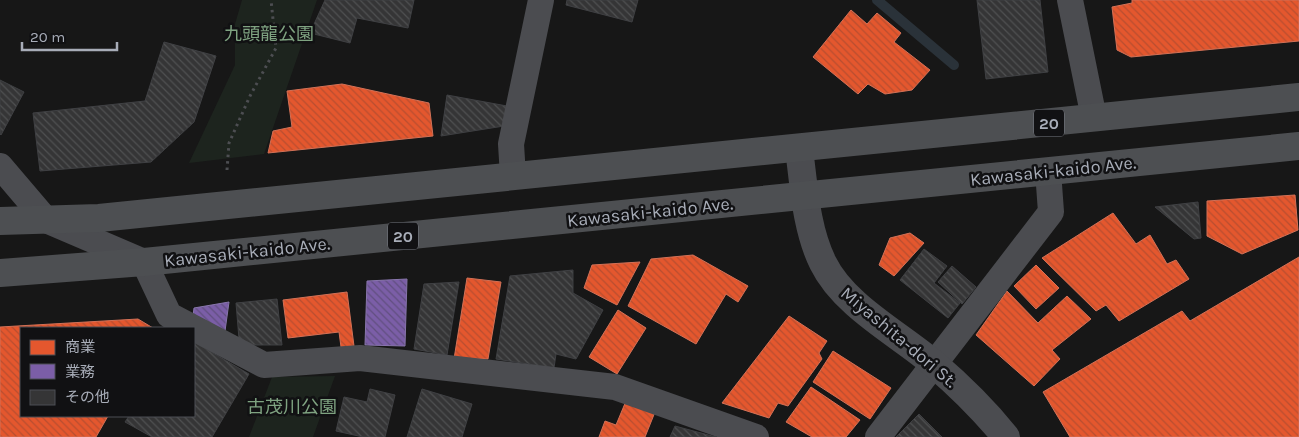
<svg xmlns="http://www.w3.org/2000/svg" width="1299" height="437" font-family="Karla,'Noto Sans JP',sans-serif">
  <style>
    .green { fill: #1d241e }
    .shops { fill: url(#shops-back-hatch); stroke: #d27157 }
    .offices { fill: url(#offices-back-hatch); stroke: #8876ac }
    .lines { fill: none; stroke-linecap: round; stroke-linejoin: round }
    .stream { stroke: #2a3239; stroke-width: 10 }
    .building { fill: url(#building-back-hatch); stroke: #3f4043 }
    .path { stroke: #4d4e52; stroke-width: 3; stroke-dasharray: 2.5 4; stroke-linecap: butt }
    .minor { stroke: #4b4c50; stroke-width: 26 }
    .tertiary { stroke: #4b4c50; stroke-width: 28 }
    .primary { stroke: #4d4f52; stroke-width: 28 }
    .labels { text-anchor: middle; stroke-width: 5; stroke-linejoin: round; paint-order: stroke }
    .shield { fill: #111113; stroke: #7b7e86; stroke-width: 1 }
    .shield-label { font-size: 16px; font-weight: bold; fill: #a8adb8 }
    .park-label { font-size: 18px; fill: #7fa381; stroke: #111113 }
    .street-label { font-size: 18px; fill: #a8adb8; stroke: #111113 }
  </style>
  <defs>
    <pattern id="shops-back-hatch" width="6" height="6" patternUnits="userSpaceOnUse" patternTransform="scale(1.25)"><rect width="6" height="6" fill="#e4572e"/><path d="M-1 5l2 2M0 0l6 6M5-1l2 2" fill="none" stroke="#b84e30"/></pattern>
    <pattern id="offices-back-hatch" width="6" height="6" patternUnits="userSpaceOnUse" patternTransform="scale(1.25)"><rect width="6" height="6" fill="#7b5ea7"/><path d="M-1 5l2 2M0 0l6 6M5-1l2 2" fill="none" stroke="#614f80"/></pattern>
    <pattern id="building-back-hatch" width="6" height="6" patternUnits="userSpaceOnUse" patternTransform="scale(1.25)"><rect width="6" height="6" fill="#353536"/><path d="M-1 5l2 2M0 0l6 6M5-1l2 2" fill="none" stroke="#4f5051"/></pattern>
  </defs>
  <rect width="100%" height="100%" fill="#171717"/>
  <path class="green" d="M242,0H317L264,154L189,163L235,65V24Z
    M335,376L313,437H249L272,377Z"/>
  <path class="shops" d="M1132,0H1299V41L1131,57L1117,50L1112,7L1132,3Z
    M851,10L867,24L877,13L901,33L894,42L930,70L912,90L885,94L868,84L858,94L813,57Z
    M342,84L429,103L433,136L268,153L273,131L292,127L287,91Z
    M1295,195L1298,230L1242,254L1207,236V201Z
    M1113,213L1136,244L1150,235L1167,264L1176,260L1189,279L1119,321L1106,305L1096,311L1042,258Z
    M910,233L924,243L894,276L879,265L890,238Z
    M693,255L748,286L738,302L726,294L696,344L628,306L651,259Z
    M1299,257V437H1070L1043,392L1182,311L1190,321Z
    M640,262L617,305L584,288L592,265Z
    M1036,265L1059,288L1036,309L1014,286Z
    M467,278L501,282L488,359H454Z
    M1007,291L1038,323L1067,296L1091,319L1052,350L1060,359L1034,386L976,335Z
    M347,292L354,346L341,347L339,332L288,338L283,300Z
    M618,310L646,328L617,374L589,357Z
    M789,316L827,341L819,353L822,359L788,406L778,403L769,418L722,403Z
    M138,319L153,328H21V416H108L96,437H0V327Z
    M833,351L891,388L870,419L813,382Z
    M811,387L860,420L846,437H812L786,422Z
    M626,401L655,412L645,437H599L605,421L616,425Z"/>
  <path class="offices" d="M407,279L405,346L365,345L367,281Z
    M229,302L225,331L193,316L194,308Z"/>
  <g class="lines">
    <path class="stream" d="M877,0L954,65"/>
  </g>
  <path class="building" d="M325,0H414L408,28L357,18L350,43L310,33Z
    M567,0H638L632,22L566,5Z
    M977,0H1040L1048,72L986,79Z
    M164,42L216,56L194,122L151,162L40,171L33,113L145,101Z
    M0,80L24,92L1,135L0,134Z
    M447,95L507,106L504,126L441,136Z
    M1198,202L1201,238L1194,239L1155,207Z
    M924,249L947,266L934,283L960,303L948,318L900,280Z
    M952,266L976,287L962,304L938,282Z
    M573,270V293L603,310L576,359L556,354L554,368L496,359L510,276Z
    M459,282L447,355L414,349L424,284Z
    M277,299L282,345H255L239,339L236,303Z
    M194,342L249,374L212,437H152L125,422L129,416H194Z
    M370,389L395,395L385,437H363L336,431L344,397L367,402Z
    M422,389L472,404L462,437H407Z
    M919,414L942,437H896Z
    M675,426L716,437H670Z"/>
  <g class="lines">
    <path class="path" d="M227,170L229,143L250,96L276,48L271,0"/>
    <path class="minor" d="M1070,0L1094,118
      M0,166L46,220L144,262L169,315L264,365L360,358L615,387L756,437
      M513,176L511,144L541,0
      M878,437L1051,212L1048,171"/>
    <path class="tertiary" d="M799,149C804,186 806,229 823,263C844,306 899,334 934,364C961,387 984,410 1006,437"/>
    <path class="primary" d="M0,221L99,218L1299,97
      M0,273L144,262L1299,146"/>
  </g>
  <g class="labels">
    <g class="shield">
      <rect x="1034" y="109.5" width="30" height="27" rx="4"/>
      <rect x="388" y="222.5" width="30" height="27" rx="4"/>
    </g>
    <g class="shield-label">
      <text x="1049" y="129">20</text>
      <text x="403" y="242">20</text>
    </g>
    <g class="park-label">
      <text x="269" y="40">九頭龍公園</text>
      <text x="292" y="413">古茂川公園</text>
    </g>
    <g class="street-label">
      <text transform="translate(1053 171) rotate(-6)" y="6">Kawasaki-kaido Ave.</text>
      <text transform="translate(650 212) rotate(-6)" y="6">Kawasaki-kaido Ave.</text>
      <text transform="translate(247 252) rotate(-6)" y="6">Kawasaki-kaido Ave.</text>
      <text transform="translate(899 337) rotate(40)" y="6">Miyashita-dori St.</text>
    </g>
  </g>
  <rect x="20" y="327" width="175" height="90" fill="#111113" stroke="#4d4f55"/>
  <rect x="30" y="340" width="25" height="15" fill="#e4572e" stroke="#4d4f55"/>
  <text x="65" y="352" font-size="15" fill="#a8adb8">商業</text>
  <rect x="30" y="364" width="25" height="15" fill="#7b5ea7" stroke="#4d4f55"/>
  <text x="65" y="377" font-size="15" fill="#a8adb8">業務</text>
  <rect x="30" y="390" width="25" height="15" fill="#353536" stroke="#4d4f55"/>
  <text x="65" y="402" font-size="15" fill="#a8adb8">その他</text>
  <path d="M22 42v8h95v-8" fill="none" stroke="#a8adb8" stroke-width="2.5"/>
  <text x="30" y="42" font-size="15" fill="#a8adb8" stroke="#111113" stroke-width="4" paint-order="stroke">20 m</text>
</svg>
